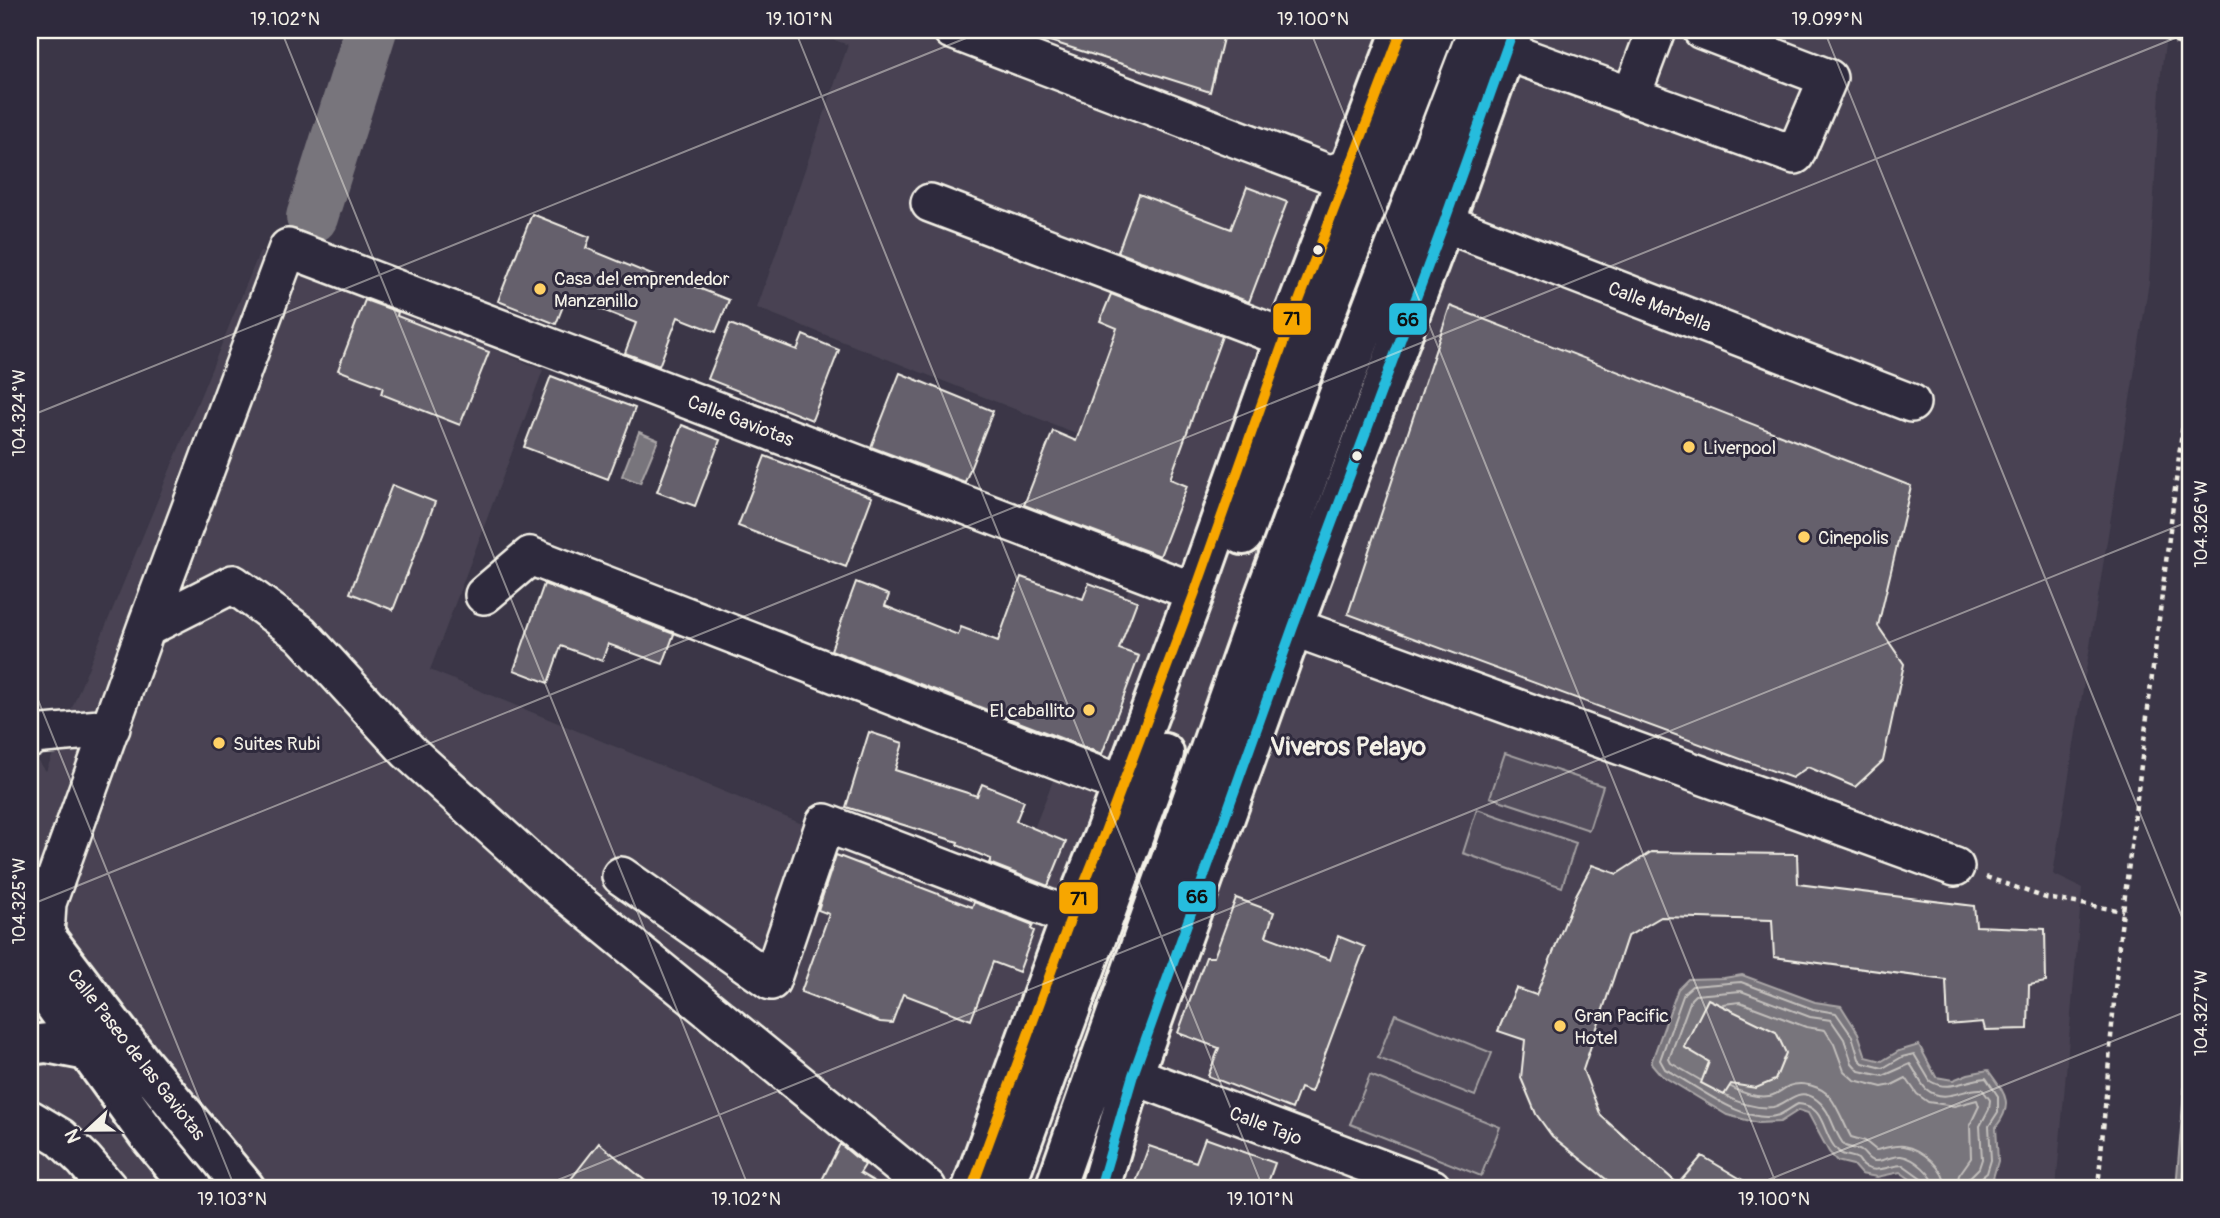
<svg xmlns="http://www.w3.org/2000/svg" width="2220" height="1218" font-family="Pangolin,sans-serif">
  <style>
    .built { fill: #484352 }
    .green { fill: #534e5c; stroke: #a4a0a2; stroke-width: 2 }
    .water { fill: #78747b; stroke: #aaa6a7; stroke-width: 2 }
    .lines { fill: none; stroke-linecap: round; stroke-linejoin: round }
    .shore { stroke: #c2bfbc; stroke-width: 2 }
    .river { stroke: #78747b; stroke-width: 52 }
    .building { fill: #65616c; stroke: #f4f1e8; stroke-width: 2 }
    .minor-casing { stroke: #f4f1e8; stroke-width: 42 }
    .major-casing { stroke: #f4f1e8; stroke-width: 44 }
    .path { stroke: #f4f1e8; stroke-width: 4.5; stroke-dasharray: 5 5; stroke-linecap: butt }
    .minor { stroke: #2f2a3d; stroke-width: 37 }
    .major { stroke: #2f2a3d; stroke-width: 38 }
    .bus-1-casing { stroke: #2f2a3d; stroke-width: 16 }
    .bus-2-casing { stroke: #2f2a3d; stroke-width: 16 }
    .bus-1 { stroke: #f7a600; stroke-width: 10 }
    .bus-2 { stroke: #26bcdd; stroke-width: 10 }
    .ticks { fill: none; stroke: #f4f1e8; stroke-width: 2; stroke-opacity: 0.45 }
    .bus-dot { fill: #f4f1e8; stroke: #2f2a3d; stroke-width: 2.5 }
    .poi-dot { fill: #ffd166; stroke: #2f2a3d; stroke-width: 2.5 }
    .labels { text-anchor: middle; stroke-width: 6; stroke-linejoin: round; paint-order: stroke }
    .poi-label { font-size: 19px; fill: #f4f1e8; stroke: #2f2a3d; text-anchor: start }
    .street-label { font-size: 19px; fill: #f4f1e8; stroke: #2f2a3d }
    .district-label { font-size: 26px; font-weight: bold; fill: #f4f1e8; stroke: #2f2a3d }
    .line-badge { stroke: #2f2a3d; stroke-width: 2.5 }
    .pale-badge-label { font-size: 19px; text-anchor: middle; font-weight: bold; fill: #111 }
    .neatline { fill: none; stroke: #f4f1e8; stroke-width: 2.5 }
    .ticks-label { font-size: 18px; text-anchor: middle; fill: #f4f1e8 }
  </style>
  <rect width="100%" height="100%" fill="#3b3647"/>
  <filter id="ink" filterUnits="userSpaceOnUse"><feTurbulence type="fractalNoise" baseFrequency=".0143" numOctaves="2"/><feDisplacementMap in="SourceGraphic" scale="14" xChannelSelector="R" yChannelSelector="G"/><feConvolveMatrix kernelMatrix="1 2 1 2 8 2 1 2 1" color-interpolation-filters="sRGB"/></filter>
  <g filter="url(#ink)">
    <path class="built" d="M808,30H2167L2161,73L2149,282L2053,874L2082,888L2056,1188H30V750L46,771L260,251L543,370L430,670L1003,907L1175,472L757,308L848,45Z"/>
    <path class="green" d="M1505,753L1603,786L1589,830L1490,797Z
      M1477,809L1576,843L1562,887L1463,853Z
      M1395,1014L1492,1053L1475,1096L1378,1058Z
      M1370,1075L1500,1127L1481,1176L1350,1124Z"/>
    <path class="water" d="M639,432L658,440L640,483L622,476Z
      M1742,975L1815,1002L1841,1006L1858,1033L1866,1057L1882,1061L1899,1051L1919,1045L1936,1077L1953,1080L1968,1074L1988,1070C2004,1093 2015,1102 1996,1127L1998,1161L1993,1178L1979,1188H1923L1900,1172L1877,1177L1861,1174L1853,1165L1837,1161L1829,1152L1808,1113L1799,1110L1780,1122L1758,1123L1727,1115L1661,1075L1651,1063L1678,989L1688,979L1724,978Z
      M2190,1021V1188H2176Z"/>
    <g class="lines">
      <path class="shore" d="M1723,1004L1740,1002L1806,1027L1825,1030L1834,1044L1844,1071L1854,1080L1882,1087L1892,1085L1906,1078L1917,1094L1928,1102L1954,1106L1977,1100L1979,1106L1970,1125L1971,1158L1959,1175L1956,1188
        M1700,1080L1671,1063L1669,1059L1691,999L1695,995L1741,991L1810,1017L1831,1020L1844,1039L1852,1063L1859,1071L1883,1076L1910,1064C1916,1071 1919,1082 1926,1089C1945,1105 1965,1087 1982,1089L1990,1100L1989,1109L1980,1126L1982,1159L1979,1168L1969,1178L1967,1188
        M1731,1087C1741,1093 1757,1098 1769,1096C1777,1095 1782,1089 1789,1086C1802,1081 1821,1086 1830,1097C1839,1109 1844,1124 1851,1137L1865,1141L1876,1150C1885,1148 1895,1145 1904,1146C1923,1149 1945,1169 1946,1188
        M1726,1096C1738,1103 1758,1109 1773,1107C1789,1104 1797,1085 1817,1100C1832,1111 1833,1133 1845,1146C1850,1148 1856,1148 1861,1151C1866,1154 1867,1160 1874,1161C1883,1162 1892,1155 1901,1156C1915,1158 1934,1175 1935,1188
        M1926,1188L1924,1180L1903,1165C1891,1165 1876,1174 1865,1167C1862,1166 1860,1161 1858,1159C1851,1155 1843,1157 1838,1151C1821,1135 1827,1106 1798,1104C1792,1107 1786,1112 1779,1115C1746,1127 1694,1084 1665,1069L1660,1060L1684,993L1692,986L1741,982L1813,1009L1836,1013L1852,1036L1859,1059L1863,1063L1883,1068L1902,1057L1914,1054L1930,1081C1949,1093 1966,1079 1986,1078L1998,1096V1112L1989,1126L1991,1160L1987,1173L1977,1181L1976,1188
        M2183,1188L2190,1104"/>
      <path class="river" d="M312,217L371,30"/>
    </g>
    <path class="building" d="M1032,30H1225L1210,92L1031,35Z
      M1247,187L1287,202L1249,302L1118,252L1139,194L1231,229Z
      M532,214L590,237L586,248L676,285L678,280L729,300L716,332L678,317L659,366L625,353L636,323L567,296L556,324L498,301Z
      M1111,294L1222,336L1170,479L1187,486L1160,556L1024,505L1053,431L1076,441L1117,328L1100,321Z
      M365,300L398,312L397,316L489,352L460,425L381,394L383,387L338,370Z
      M1450,306L1911,486L1878,626L1904,664L1883,761L1855,787L1808,767L1792,778L1348,614Z
      M730,324L797,350L803,335L839,350L812,420L708,379Z
      M900,373L993,411L965,482L871,447Z
      M551,376L635,408L608,479L524,447Z
      M682,425L720,440L695,506L657,492Z
      M765,456L872,497L846,567L738,526Z
      M392,485L435,502L393,610L350,593Z
      M1021,577L1083,599L1089,583L1137,601L1119,649L1139,656L1102,754L831,650L856,582L889,595L885,606L958,635L961,627L998,641Z
      M544,584L674,634L663,664L608,644L602,661L561,646L548,683L514,670Z
      M869,732L903,743L895,770L977,796L982,784L1024,801L1016,821L1066,842L1048,886L989,863L991,859L957,845L958,842L846,807Z
      M1651,852L1797,854L1798,884L1974,906L1976,926L2045,929L2046,982L2029,985L2028,1029L1985,1030L1983,1022L1948,1025L1946,980L1774,957L1772,920L1661,917L1627,937L1583,1070L1601,1116L1678,1184L1702,1156L1756,1188H1617L1552,1136L1536,1114L1521,1078L1525,1040L1498,1031L1516,988L1536,995L1576,895L1592,865L1617,874Z
      M836,855L972,907L974,902L1033,925L1031,929L1034,931L1019,972L993,962L971,1020L903,994L892,1023L880,1022L801,992L829,914L818,910Z
      M1236,898L1274,912L1266,936L1330,960L1338,936L1365,947L1311,1092L1300,1088L1292,1109L1208,1076L1219,1048L1178,1033L1206,957H1214Z
      M1708,999L1776,1032L1786,1053L1775,1080L1756,1088L1731,1084L1724,1095L1701,1083L1709,1062L1684,1047Z
      M1205,1138L1275,1163L1266,1188H1134L1149,1146L1196,1162Z
      M599,1143L654,1188H564Z
      M840,1144L865,1165L860,1173L885,1188H818Z"/>
    <g class="lines">
      <defs>
        <path id="minor" d="M952,30L1327,173L1331,174L1352,166
          M1505,51L1795,155L1828,78L1702,30
          M1631,97L1656,30
          M930,203L1285,338
          M1416,212L1911,403
          M484,595L530,556L1123,785
          M1293,627L1955,867
          M146,628L233,584L301,634L408,751L550,880L927,1188
          M30,739L33,735L111,728
          M621,876L771,981L825,823L1071,917
          M37,958L45,936L47,903L146,628L288,248L1195,592
          M1103,1064L1432,1188
          M30,1119L60,1137L84,1160L108,1188"/>
        <path id="major" d="M1243,535L1300,379L1435,30
          M30,919L45,936L143,1065L245,1188
          M30,971L146,1132L192,1188
          M30,1045L47,1043L88,1051
          M972,1188L1071,917L1103,837L1195,592L1285,338L1402,30
          M1005,1188L1164,753
          M1055,1188L1257,616L1336,402L1478,30
          M1100,1188L1133,1075L1293,627L1444,223L1513,30"/>
      </defs>
      <use href="#minor" class="minor-casing"/>
      <use href="#major" class="major-casing"/>
      <path class="path" d="M2147,30L2166,39L2190,47
        M1986,877L2046,898L2123,911
        M2098,1188L2119,944L2190,367"/>
      <use href="#minor" class="minor"/>
      <use href="#major" class="major"/>
      <defs>
        <path id="bus-1" d="M972,1188L1071,917L1103,837L1195,592L1285,338L1402,30"/>
        <path id="bus-2" d="M1100,1188L1133,1075L1293,627L1444,223L1513,30"/>
      </defs>
      <use href="#bus-1" class="bus-1-casing"/>
      <use href="#bus-2" class="bus-2-casing"/>
      <use href="#bus-1" class="bus-1"/>
      <use href="#bus-2" class="bus-2"/>
    </g>
  </g>
  <path class="ticks" d="M281,30L749,1188M795,30L1263,1188M1310,30L1778,1188M1824,30L2190,937M30,416L986,30M30,680L235,1188M30,905L2190,32M538,1188L2190,521M1748,1188L2190,1010"/>
  <g class="bus-dot">
    <circle cx="1318" cy="250" r="6"/>
    <circle cx="1357" cy="456" r="6"/>
  </g>
  <g class="poi-dot">
    <circle cx="540" cy="289" r="7"/>
    <circle cx="1689" cy="447" r="7"/>
    <circle cx="1804" cy="537" r="7"/>
    <circle cx="1089" cy="710" r="7"/>
    <circle cx="219" cy="743" r="7"/>
    <circle cx="1560" cy="1026" r="7"/>
  </g>
  <g class="labels">
    <g class="poi-label">
      <text x="554" y="285">Casa del emprendedor<tspan x="554" dy="22">Manzanillo</tspan></text>
      <text x="1703" y="454">Liverpool</text>
      <text x="1818" y="544">Cinepolis</text>
      <text x="1075" y="717" text-anchor="end">El caballito</text>
      <text x="233" y="750">Suites Rubi</text>
      <text x="1574" y="1022">Gran Pacific<tspan x="1574" dy="22">Hotel</tspan></text>
    </g>
    <g class="street-label">
      <text transform="translate(1660 306) rotate(21)" y="7">Calle Marbella</text>
      <text transform="translate(741 420) rotate(21)" y="7">Calle Gaviotas</text>
      <text transform="translate(137 1054) rotate(52)" y="7">Calle Paseo de las Gaviotas</text>
      <text transform="translate(1266 1125) rotate(21)" y="7">Calle Tajo</text>
    </g>
    <g class="district-label">
      <text x="1348" y="755">Viveros Pelayo</text>
    </g>
  </g>
  <g class="line-badge">
    <rect x="1272" y="302" width="40" height="34" rx="7" fill="#f7a600"/>
    <rect x="1388" y="302" width="40" height="34" rx="7" fill="#26bcdd"/>
    <rect x="1177" y="880" width="40" height="33" rx="7" fill="#26bcdd"/>
    <rect x="1058" y="881" width="41" height="34" rx="7" fill="#f7a600"/>
  </g>
  <g class="pale-badge-label">
    <text x="1292" y="325">71</text>
    <text x="1408" y="326">66</text>
    <text x="1197" y="903">66</text>
    <text x="1079" y="905">71</text>
  </g>
  <rect width="2220" height="1218" fill="none" stroke="#2f2a3d" stroke-width="77"/>
  <g transform="translate(88 1130) rotate(248)" stroke="#2f2a3d" stroke-width="5" paint-order="stroke">
  <path d="M0-5L12 26L0 18L-12 26Z" fill="#f4f1e8"/>
  <text y="-10" font-size="19" font-weight="bold" text-anchor="middle" fill="#f4f1e8">N</text>
  </g>
  <rect x="38" y="38" width="2144" height="1142" class="neatline"/>
  <g class="ticks-label">
    <text x="285" y="25">19.102°N</text>
    <text x="799" y="25">19.101°N</text>
    <text x="1313" y="25">19.100°N</text>
    <text x="1827" y="25">19.099°N</text>
    <text transform="translate(19 413) rotate(-90)" y="6">104.324°W</text>
    <text transform="translate(2201 524) rotate(-90)" y="6">104.326°W</text>
    <text transform="translate(19 901) rotate(-90)" y="6">104.325°W</text>
    <text transform="translate(2201 1013) rotate(-90)" y="6">104.327°W</text>
    <text x="232" y="1205">19.103°N</text>
    <text x="746" y="1205">19.102°N</text>
    <text x="1260" y="1205">19.101°N</text>
    <text x="1774" y="1205">19.100°N</text>
  </g>
</svg>
